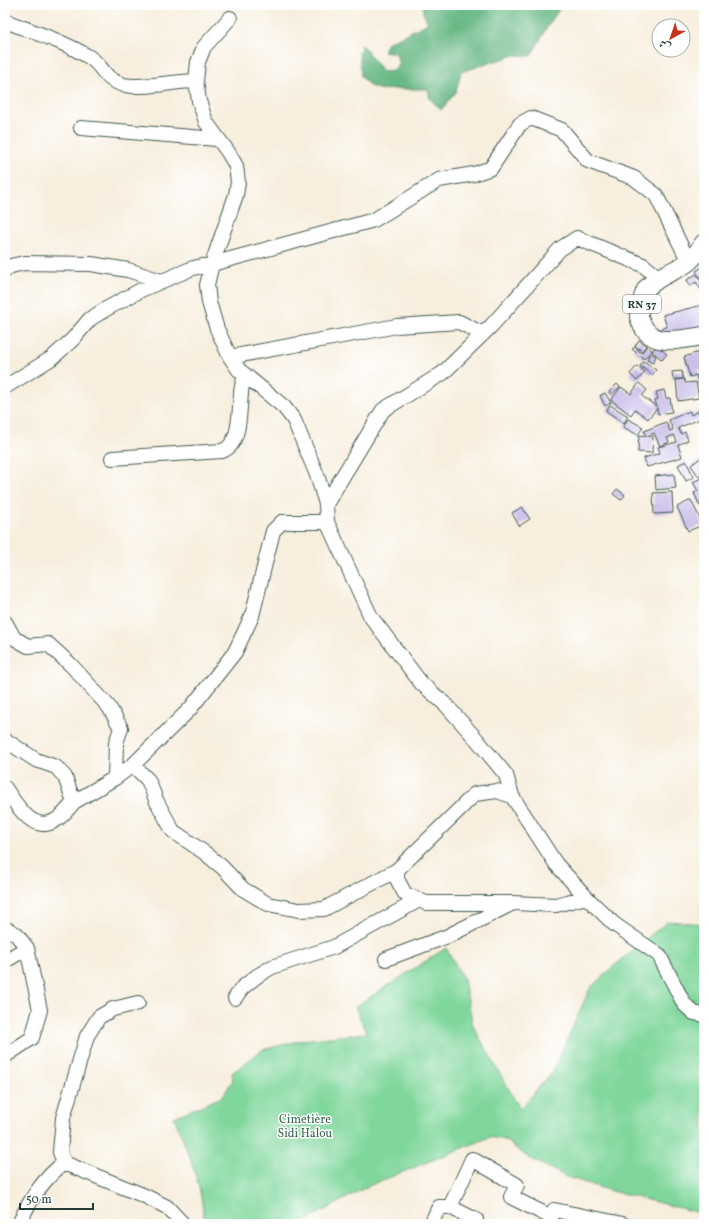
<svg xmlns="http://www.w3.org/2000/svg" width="709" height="1229" font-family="Vollkorn,Amiri,serif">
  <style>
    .green { fill: #80d79c; stroke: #508a68 }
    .forest { fill: #68b884; stroke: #447a5c }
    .building { fill: #c8bce8 }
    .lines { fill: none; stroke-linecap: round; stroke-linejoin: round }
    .minor-casing { stroke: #3f584d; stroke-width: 16 }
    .major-casing { stroke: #3f584d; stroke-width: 20 }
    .minor { stroke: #fff; stroke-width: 14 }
    .major { stroke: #fff; stroke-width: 18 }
    .labels { text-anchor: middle; stroke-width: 3; stroke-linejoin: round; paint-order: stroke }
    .shield { fill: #fff; stroke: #627771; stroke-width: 1 }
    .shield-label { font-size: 11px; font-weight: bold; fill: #1f3d34 }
    .park-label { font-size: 12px; fill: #37644e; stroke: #fff }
  </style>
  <rect width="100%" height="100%" fill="#fff"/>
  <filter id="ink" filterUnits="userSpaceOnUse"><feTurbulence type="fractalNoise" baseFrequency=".025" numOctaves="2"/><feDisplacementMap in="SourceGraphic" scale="8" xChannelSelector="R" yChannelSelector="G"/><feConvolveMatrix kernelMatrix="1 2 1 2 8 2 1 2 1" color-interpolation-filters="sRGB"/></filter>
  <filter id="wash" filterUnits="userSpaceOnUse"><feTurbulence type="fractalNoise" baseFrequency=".012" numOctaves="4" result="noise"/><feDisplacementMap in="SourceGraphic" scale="16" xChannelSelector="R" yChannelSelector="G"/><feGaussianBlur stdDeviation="0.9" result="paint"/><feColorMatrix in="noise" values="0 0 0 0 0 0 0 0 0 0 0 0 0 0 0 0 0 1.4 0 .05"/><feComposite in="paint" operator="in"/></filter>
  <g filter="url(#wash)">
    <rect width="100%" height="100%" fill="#f7eedd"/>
    <path class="green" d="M668,921L704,924V1221L696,1212L608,1190L567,1177L529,1158L505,1140L490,1137L368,1186L300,1224H204C203,1186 188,1152 174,1117L222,1097L233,1080L232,1073L262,1050L302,1040L367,1033L355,1007L446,948L464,980L473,1026L520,1109L553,1071L590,988L613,967Z"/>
    <path class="forest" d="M423,5H562L546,29L531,56L515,55L461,72L456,92L441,110L430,99L428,89H393L381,90L370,86L361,77L359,52L362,45L383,72L393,71L399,65L396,53L383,51L387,43L428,23L423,13Z"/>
    <g id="blocks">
      <path class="building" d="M704,266V277L701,279L696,271Z
        M696,274L701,281L704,279V294L696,282L690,286L687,280Z
        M702,305L704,312V335L663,337L661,328L667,327L663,315Z
        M639,340L646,346L642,351L635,346Z
        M647,346L652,350L644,359L632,349L635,347L641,353Z
        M657,346L667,354L662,360L652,351Z
        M702,351L704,355V368L698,370L699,374L704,373V389L701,390L696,375L690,377L684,357Z
        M650,352L656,356L653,363L647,360Z
        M644,361L656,370L652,375L640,366Z
        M637,366L645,372L637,381L630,374Z
        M682,371L683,379H673L672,372Z
        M684,379L685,383L696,382L699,398L678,401L676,380Z
        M639,383L647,390L642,396L657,407L655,400L658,399L656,392L664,390L666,398H670L672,412L658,414L657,408L648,419L635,409L631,415L611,400L621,387L631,394Z
        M617,384L620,387L611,395L609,392Z
        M605,393L611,403L605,406L600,396Z
        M610,405L628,416L624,423L606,411Z
        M690,411L691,415L699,411L702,418L678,428L681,434L685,432L688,440L678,445L682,457L647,467L644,458L660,453L658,447L677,442L674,435L667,438L669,442L660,446L654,433L647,436H653L652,453L638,452L639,435L646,436L644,431L666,422L670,431L673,430L669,420Z
        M628,419L643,427L638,435L623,427Z
        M703,456L704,458V465L701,468L704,473L699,477L691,465Z
        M686,461L694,477L686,481L678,465Z
        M674,474L676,488L656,490L655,476Z
        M704,477V504L700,506L694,493L698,491L693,482Z
        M617,489L625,495L621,500L613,494Z
        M672,492L673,513L654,514L653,493Z
        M691,500L703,525L688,531L677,507Z
        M522,507L530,519L519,526L512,513Z"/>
    </g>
  </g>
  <g filter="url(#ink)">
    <use href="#blocks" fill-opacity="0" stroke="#3f584d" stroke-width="1"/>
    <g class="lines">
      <defs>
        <path id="minor" d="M5,21C33,32 63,41 89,57C104,66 102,79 124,85C143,89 175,81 196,81L199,101L206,122L228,152L236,166L238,182L236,195L212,264L207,285L209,302L217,329L230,357L239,370L284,407L294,420L317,475L326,504L327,522L371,617L421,683L446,705L478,741L506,775L512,796L556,864L586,897L614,924L659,955L684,1004L694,1013L704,1015
          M196,81L198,62L204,47L230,18
          M81,128L217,139
          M5,270L11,266L24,263L91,264L128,270L161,281
          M230,357L397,326L459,322L483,334
          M5,387L52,358L73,339L90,319L106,309L141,290L193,268L212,264L374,220L439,180L474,174L491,168L520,124L531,118L562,130L588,161L634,178L656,195L689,262
          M112,458L222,451C241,445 239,411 241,394C241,388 243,382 245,376
          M326,504L383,410L443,373L492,325L560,249L577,238L643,265L659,278
          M5,622L14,638L28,646L48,644L71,665L109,707L121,728L116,743L115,778
          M5,740L36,760L56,767L65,777L74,802L115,778L133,765L190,709L235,652L252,616L273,531L282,522H327
          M133,765L148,780L157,802L173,831L205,853L222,867L243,889L268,904L299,910L324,909L397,870L475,794L497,791L512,796
          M5,788C16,804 33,835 56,820C63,816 69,808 74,802
          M397,870V879L405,894L426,903H511
          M5,928L16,934L27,948L5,961
          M386,959L448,936L513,903L556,905L586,897
          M235,998L242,988L257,976L272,967L334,947L419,900
          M5,1056L32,1038L40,1010L27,948
          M64,1163L60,1152L63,1118L87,1036L99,1017L113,1009L138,1003
          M450,1207L472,1159L517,1185L511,1197L551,1217L554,1210L623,1224
          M19,1224C29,1201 44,1178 64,1163L145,1196L167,1207L183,1224
          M431,1224L439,1207H450L476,1220L475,1224"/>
        <path id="major" d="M704,243C700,249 694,257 688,262C675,272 658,275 647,288C644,292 638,313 639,317C648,350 679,339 704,336"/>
      </defs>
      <use href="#minor" class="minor-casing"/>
      <use href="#major" class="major-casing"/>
      <use href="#minor" class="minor"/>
      <use href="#major" class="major"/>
    </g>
  </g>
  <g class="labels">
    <rect class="shield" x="623" y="295" width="38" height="18" rx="3"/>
    <g class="shield-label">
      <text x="642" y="308">RN 37</text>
    </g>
    <g class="park-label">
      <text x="305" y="1123">Cimetière<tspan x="305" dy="14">Sidi Halou</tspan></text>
    </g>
  </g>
  <rect width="709" height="1229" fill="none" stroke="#fff" stroke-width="20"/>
  <g transform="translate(671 38) rotate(220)"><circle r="19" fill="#ffffff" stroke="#a5b1ae"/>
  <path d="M0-3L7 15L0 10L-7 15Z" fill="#c8321e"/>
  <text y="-6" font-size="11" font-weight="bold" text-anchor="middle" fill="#1f3d34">ش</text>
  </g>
  <path d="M20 1203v6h73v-6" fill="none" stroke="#1f3d34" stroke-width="2"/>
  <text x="26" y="1203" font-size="12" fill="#1f3d34" stroke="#ffffff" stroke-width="3" paint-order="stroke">50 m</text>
</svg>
